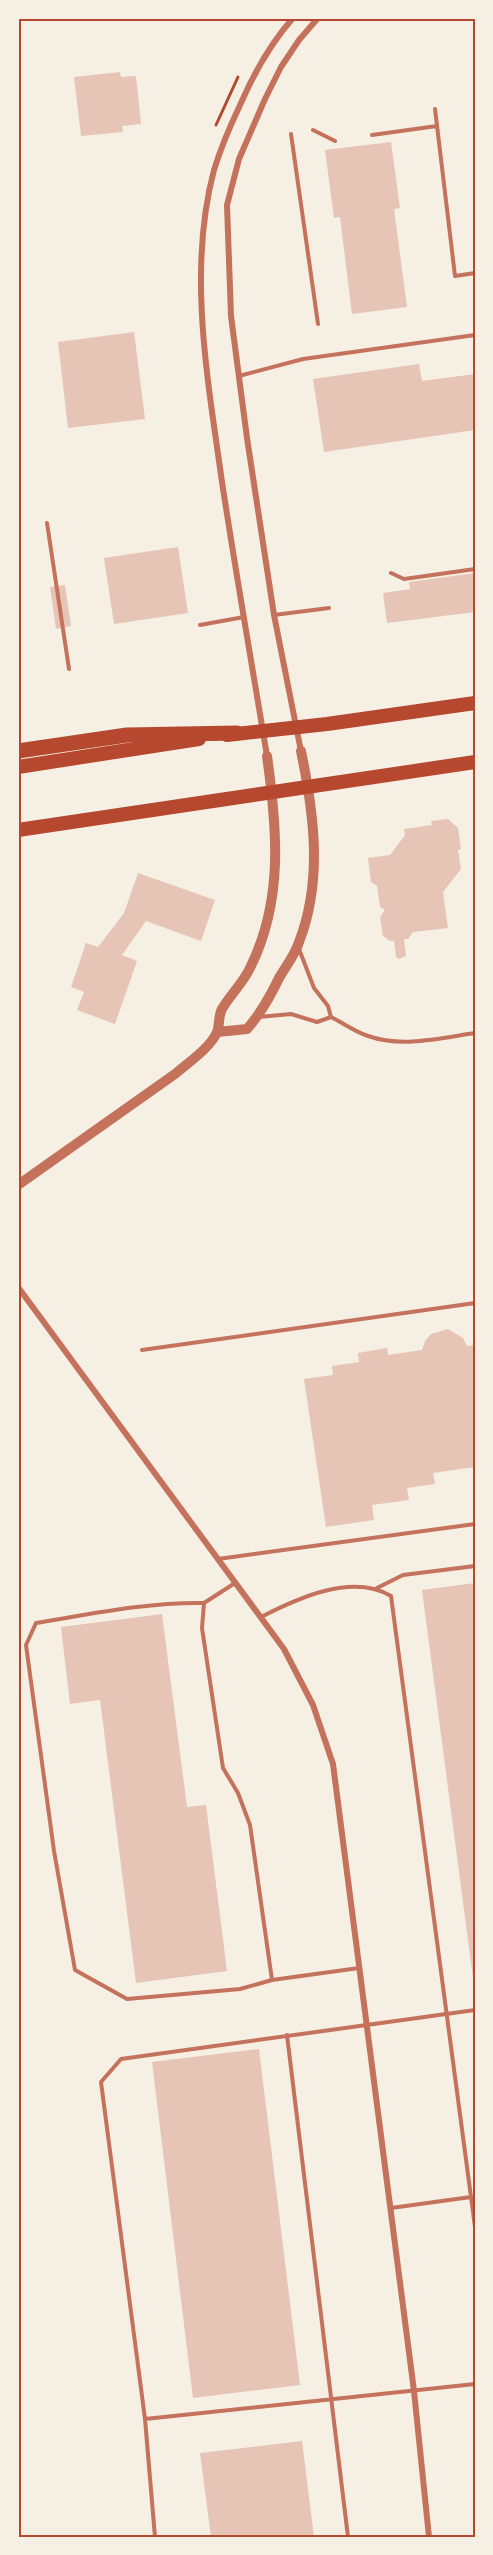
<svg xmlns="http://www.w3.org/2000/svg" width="493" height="2555" font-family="'PT Sans',sans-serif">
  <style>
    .building { fill: #e6c5b7 }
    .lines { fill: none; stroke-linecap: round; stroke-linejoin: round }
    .path { stroke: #b5482f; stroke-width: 3 }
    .service { stroke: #c5725c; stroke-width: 4 }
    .minor { stroke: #c5725c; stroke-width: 6 }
    .tertiary { stroke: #c5725c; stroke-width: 10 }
    .primary { stroke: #b5482f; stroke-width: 14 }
    .motorway { stroke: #b5482f; stroke-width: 15 }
    .neatline { fill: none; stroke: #b5482f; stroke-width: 2 }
  </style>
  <rect width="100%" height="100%" fill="#f6efe4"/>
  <path class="building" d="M120,72L121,77L136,76L141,124L122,126L123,132L81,136L74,77Z
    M391,142L400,208L394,209L407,307L352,314L340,217L334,218L325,150Z
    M134,332L145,419L68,428L58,342Z
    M419,364L422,381L475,374V430L324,452L313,379Z
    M178,547L188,613L114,624L104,558Z
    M475,573V612L387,623L383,593L410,589L409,582Z
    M65,585L71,626L56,629L50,587Z
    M448,819L458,828L461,849L458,850L461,869L443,892L448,928L413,932L408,939H404L406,956L399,959L396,957L394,941H390L383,936L380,917L385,910L380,907L377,886L371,882L368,858L390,855L405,835L404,829L432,825L431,821Z
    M138,873L215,900L201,941L146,921L122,955L137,961L115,1024L77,1010L84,992L71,987L86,943L98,947L124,913Z
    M448,1329L463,1338L467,1346L475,1345V1467L433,1473L435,1484L407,1488L409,1500L372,1505L374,1520L326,1527L304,1379L333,1375L332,1366L359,1362L358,1353L387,1348L388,1355L422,1350L425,1341L431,1334Z
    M475,1583V1986H474L422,1590Z
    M162,1614L187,1807L206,1805L227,1971L136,1983L100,1700L70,1704L61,1627Z
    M259,2049L300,2385L193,2398L152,2062Z
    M302,2441L314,2537H211L200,2453Z"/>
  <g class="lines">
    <path class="path" d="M216,125L238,77"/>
    <path class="service" d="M435,109L455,276L475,273
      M313,130L335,141
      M291,134L318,324
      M372,135L437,126
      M239,376L303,359L475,335
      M47,523L69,669
      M391,573L404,579L475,569
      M274,615L329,608
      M200,625L244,617
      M299,949L314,988L328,1006L331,1017C343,1023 355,1032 368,1036C402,1048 441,1038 475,1033
      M259,1017L291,1014L317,1022L331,1017
      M142,1350L475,1303
      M218,1559L475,1524
      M377,1588L403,1575L475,1566
      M204,1603C148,1602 91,1614 36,1623L26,1645L54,1851L75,1970L127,1999L240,1989L272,1980L250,1825L238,1793L223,1768L202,1628L204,1603L235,1583
      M261,1617C298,1598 352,1573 391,1596L475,2227
      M272,1980L359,1968
      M475,2010L121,2059L101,2082L145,2419L475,2384
      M287,2035L348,2537
      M391,2208L471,2197
      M145,2419L155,2537"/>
    <path class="minor" d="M301,751L274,615L247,438L231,316L227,205L239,159L265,99L281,67L299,40L318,18
      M267,756C252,665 236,574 222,482C208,381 187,271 214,170C221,147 231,124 241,103C255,71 270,44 293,18
      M18,1287L284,1649L313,1705L333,1764L414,2391L429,2537"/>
    <path class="tertiary" d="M217,1032L247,1029C261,1013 270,997 279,978C286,966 295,955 299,942C323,880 314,814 301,751
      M18,1185L175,1074C188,1063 211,1047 217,1032C220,1025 218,1016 222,1009C230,995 243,983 250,968C284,900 277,828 267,756"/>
    <path class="primary" d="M227,735L327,724L475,703
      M18,767L199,739
      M18,830L475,762"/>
    <path class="motorway" d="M18,751L127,735L237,733"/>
  </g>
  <rect width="493" height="2555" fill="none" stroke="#f6efe4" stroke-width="39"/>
  <rect x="20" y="20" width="454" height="2516" class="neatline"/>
</svg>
